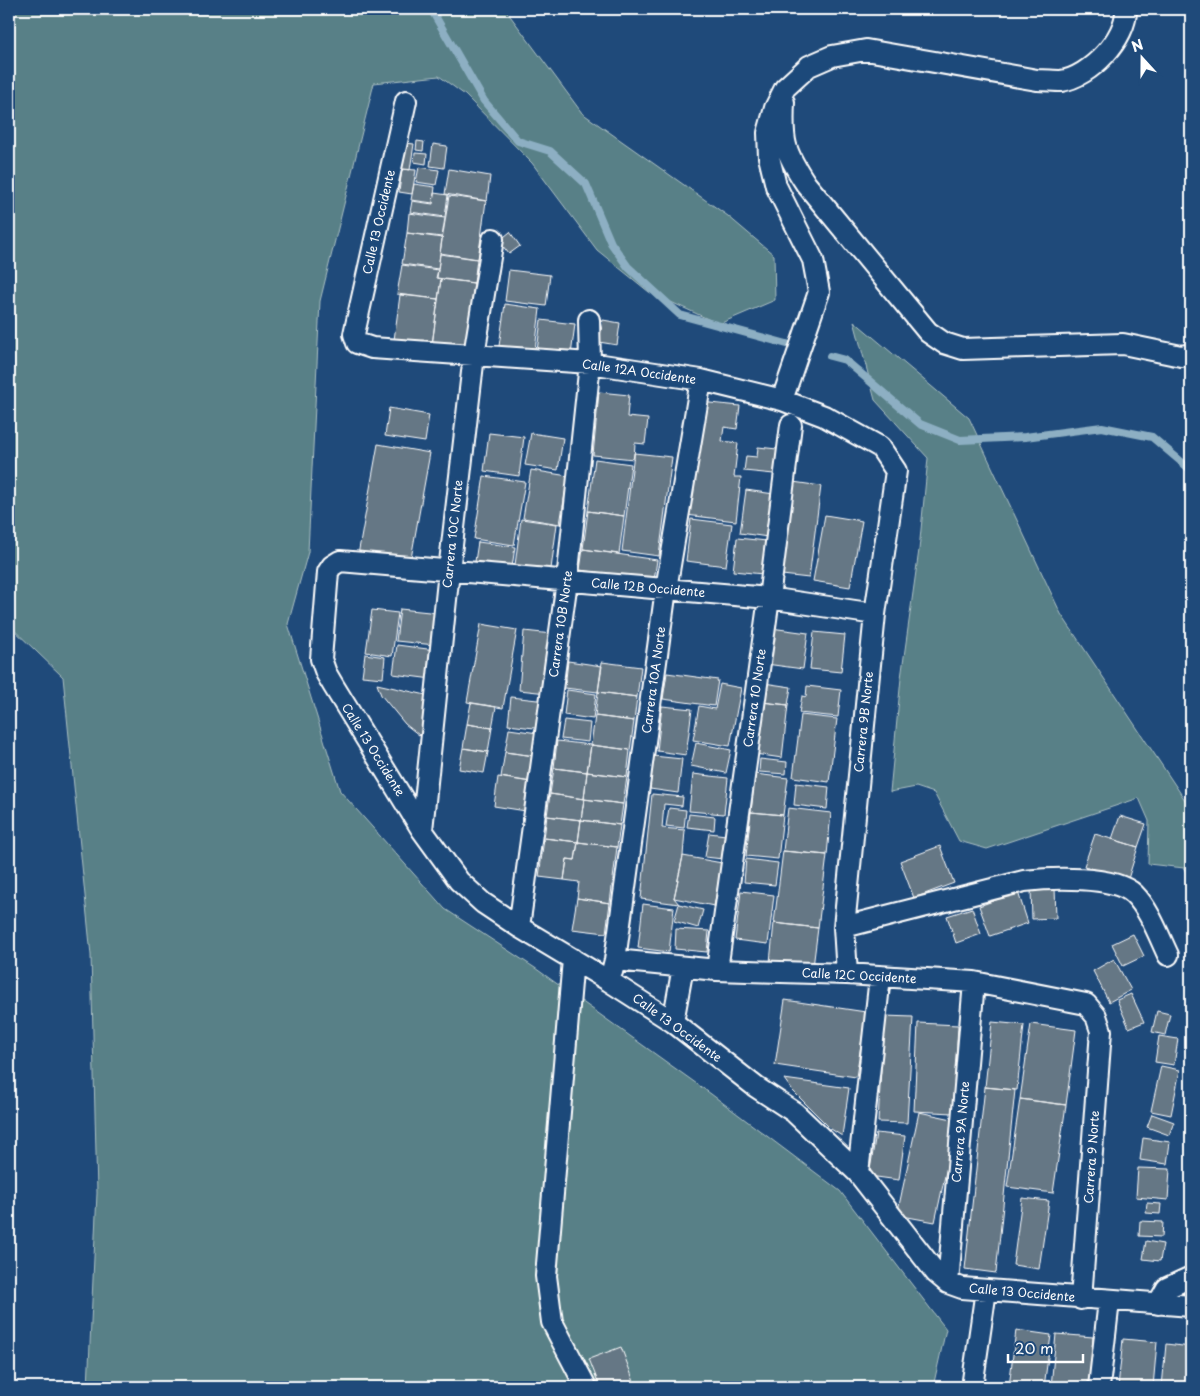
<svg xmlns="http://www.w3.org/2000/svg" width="1200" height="1396" font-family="'Playpen Sans',sans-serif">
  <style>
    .green { fill: #588087; stroke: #acc0c3 }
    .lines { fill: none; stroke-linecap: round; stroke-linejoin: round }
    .stream { stroke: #8dafc3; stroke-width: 8 }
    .building { fill: #657785; stroke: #fff }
    .minor-casing { stroke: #fff; stroke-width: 24 }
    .minor { stroke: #1f4a7a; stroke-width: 20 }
    .labels { text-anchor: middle; stroke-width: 5; stroke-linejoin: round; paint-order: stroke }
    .street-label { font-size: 12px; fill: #fff; stroke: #1f4a7a }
  </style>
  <rect width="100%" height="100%" fill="#1f4a7a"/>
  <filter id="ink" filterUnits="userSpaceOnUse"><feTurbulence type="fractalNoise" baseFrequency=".02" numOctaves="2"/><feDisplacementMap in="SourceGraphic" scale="10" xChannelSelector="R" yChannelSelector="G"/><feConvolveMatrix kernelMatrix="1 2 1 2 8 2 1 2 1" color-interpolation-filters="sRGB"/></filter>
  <g filter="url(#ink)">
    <path class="green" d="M9,9H505L582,113L728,216L774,255L775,300L719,324L649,292L597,250L532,163L465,95L439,76L374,83L320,301L308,552L288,624L340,791L445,909L535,968L711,1094L840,1191L946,1329L933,1387H88L97,1193L91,955L63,677L9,625Z
      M854,321L969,418L1061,614L1191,809V886L1184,868L1148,864L1149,821L1139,798L987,849L959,841L934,793L916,787L890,792L901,678L919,550L928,458L875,400Z
      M1191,900V941L1186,933Z"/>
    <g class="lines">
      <path class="stream" d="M431,9L484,101L518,141L550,151L586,184L611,243L628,267L680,315L787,344
        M830,356L845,360L920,424L960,440L1025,437L1102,427L1152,437L1191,470"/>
    </g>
    <path class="building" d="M417,141L424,142L423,151L416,150Z
      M406,143L414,144L410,170L402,169Z
      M433,144L447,146L444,168L430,166Z
      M415,153L427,154L426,164L414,162Z
      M419,167L439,170L436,185L416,182Z
      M402,169L416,170L412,194L399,192Z
      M449,169L490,176L487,201L445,194Z
      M414,184L435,187L433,203L411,200Z
      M434,193L448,195L445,217L410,212L412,201L433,204Z
      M449,196L486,201L478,259L440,253Z
      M409,213L445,218L442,237L407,233Z
      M510,232L520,246L509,254L499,241Z
      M407,233L442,238L438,269L402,264Z
      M440,254L477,259L474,283L437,278Z
      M402,265L438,270L436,278L441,279L438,299L397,294Z
      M509,270L550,275L546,306L505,301Z
      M441,279L474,283L466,349L432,345Z
      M400,295L438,299L432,345L394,340Z
      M505,304L540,309L535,350L499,346Z
      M541,320L575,324L571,355L537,351Z
      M603,320L620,323L617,345L599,342Z
      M599,392L629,395L627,417L648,419L645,444L635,443L634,459L593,455Z
      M700,402L740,406L737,429L724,427L722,441L738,443L734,477H741L736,521L686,515Z
      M389,408L429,415L425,442L385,436Z
      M489,433L524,437L519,476L484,471Z
      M531,433L563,438L558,470L525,465Z
      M378,444L430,453L410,564L358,555Z
      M758,447L777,449L776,458L785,459L784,475L744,471L746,456L757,457Z
      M634,453L672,457L659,556L622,551Z
      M595,459L631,464L624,516L588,511Z
      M531,470L568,476L560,524L523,518Z
      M484,476L525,482L514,545L474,539Z
      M786,481L821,486L809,578L773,574Z
      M746,490L774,494L768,537L740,533Z
      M588,511L624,516L619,554L583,549Z
      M825,515L862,521L850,587L813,581Z
      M521,519L557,524L551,569L515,565Z
      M691,519L732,524L726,566L686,561Z
      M737,538L767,541L763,574L733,571Z
      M478,542L515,547L511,574L474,568Z
      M583,549L657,560L654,580L580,570Z
      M400,609L439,613L435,645L396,641Z
      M372,610L398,613L392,656L366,652Z
      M481,624L517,630L503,708L467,702Z
      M771,628L808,633L803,669L766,664Z
      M524,631L552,634L547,693L519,690Z
      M814,632L845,635L841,672L810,669Z
      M397,645L435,650L432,679L393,674Z
      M365,654L385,657L383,678L362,676Z
      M568,661L602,666L598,692L565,688Z
      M602,662L641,667L637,697L598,692Z
      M667,673L718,680L714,706L663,699Z
      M764,683L791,687L788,705L762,702Z
      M377,684L435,697L424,739L405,724L381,695Z
      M720,684L741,688L730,746L693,740L699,706L715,709Z
      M807,686L841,690L838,717L799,713L802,696L806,697Z
      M567,690L596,694L593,719L564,715Z
      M598,692L637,697L634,721L595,716Z
      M511,697L546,701L543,729L508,725Z
      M762,702L788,705L782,758L755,754Z
      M471,703L496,707L492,728L467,724Z
      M662,706L692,709L686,755L657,751Z
      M801,715L837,719L829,782L793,777Z
      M595,716L634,721L630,750L591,745Z
      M564,720L590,723L588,742L561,739Z
      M467,724L492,728L488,752L463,748Z
      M509,729L538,733L535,756L505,752Z
      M557,741L591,745L587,772L554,768Z
      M696,743L731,750L726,773L691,766Z
      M591,745L630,750L627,777L587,772Z
      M463,748L488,752L484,773L459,769Z
      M505,752L535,756L531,782L501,777Z
      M653,756L682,759L678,793L650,789Z
      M760,759L787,762L786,774L759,772Z
      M554,768L587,772L584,799L550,794Z
      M587,772L627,777L623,804L584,799Z
      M693,774L728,778L724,814L689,811Z
      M755,774L788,778L783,815L751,812Z
      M498,777L531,782L526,811L494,806Z
      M796,783L829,787L827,809L794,805Z
      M550,794L584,799L581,820L547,816Z
      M652,794L683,797L682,806L664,804L662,828L685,830L683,856L674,898L679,904L641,899Z
      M584,799L623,804L620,825L581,820Z
      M669,808L686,810L684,828L666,826Z
      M788,808L831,813L827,855L783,851Z
      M751,812L783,815L778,859L746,856Z
      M689,814L715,817L714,830L687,827Z
      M547,816L581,820L578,842L544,838Z
      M1120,816L1146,824L1138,847L1112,839Z
      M581,820L620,825L617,847L578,842Z
      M709,833L726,835L723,859L705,857Z
      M1095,834L1138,847L1128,879L1084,866Z
      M544,838L578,842L575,860L567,859L564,880L539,877Z
      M578,842L617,847L610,903L577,898L579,882L564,880L567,859L575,860Z
      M940,846L954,883L914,898L900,861Z
      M783,851L827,855L818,928L774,923Z
      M683,856L722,863L714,906L674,898Z
      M746,859L778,863L775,885L744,882Z
      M1031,888H1055L1056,918L1032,919Z
      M741,891L774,895L768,944L735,940Z
      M1018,892L1028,923L990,936L979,906Z
      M577,898L610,903L606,933L572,929Z
      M643,904L674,908L669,952L638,948Z
      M679,904L703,910L698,928L674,921Z
      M972,908L981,934L956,943L947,916Z
      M774,923L818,928L813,967L770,962Z
      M676,929L709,931L707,952L675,949Z
      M1133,934L1144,956L1123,966L1112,944Z
      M1114,959L1131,990L1109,1002L1093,971Z
      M1131,994L1144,1022L1129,1028L1117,1000Z
      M785,1000L866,1012L856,1077L775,1065Z
      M1157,1011L1170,1014L1165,1035L1152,1032Z
      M884,1016L913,1017L907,1123L878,1122Z
      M992,1022L1024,1025L1017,1090L985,1087Z
      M918,1023L958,1025L953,1113L914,1111Z
      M1031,1024L1076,1030L1066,1105L1020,1099Z
      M1159,1036L1178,1039L1174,1065L1155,1062Z
      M1161,1066L1180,1070L1171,1115L1151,1111Z
      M784,1079L849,1088L842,1136L831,1129L792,1090Z
      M985,1087L1015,1090L996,1273L965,1269Z
      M1020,1099L1066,1105L1053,1193L1007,1187Z
      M919,1112L957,1120L935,1222L897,1215Z
      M1152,1114L1174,1122L1169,1135L1147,1127Z
      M876,1133L905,1136L899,1180L869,1176Z
      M1143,1138L1170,1142L1167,1164L1140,1160Z
      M1138,1168L1170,1169L1168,1200L1136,1197Z
      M1022,1198L1049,1201L1039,1269L1013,1265Z
      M1147,1203L1161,1204L1160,1214L1146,1213Z
      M1140,1221L1163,1222L1162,1237L1139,1236Z
      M1146,1241L1163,1244L1160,1261L1143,1259Z
      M1016,1330L1051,1335L1044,1387H1009Z
      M1056,1334L1093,1337L1089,1387H1051Z
      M1123,1339L1157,1342L1153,1387H1118Z
      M1166,1344L1191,1347V1387H1162Z
      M621,1347L636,1387H600L589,1359Z"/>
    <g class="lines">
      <defs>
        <path id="minor" d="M406,101L354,334L357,343L372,348L590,363L701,380L782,400L824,416L880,447L896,471L875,614L844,927L847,974
          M784,102C782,142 784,151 806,184L928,332L944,343L963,349L1123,344L1181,356L1191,354
          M782,400L819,292L813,260L776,186L769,157L768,133L775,108L785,88L809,66L832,56L866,50L1037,80C1045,80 1054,81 1061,81C1090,77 1127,38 1126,9
          M875,614L769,598L340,561L332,566L328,572L321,659L326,673L333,685L422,830L459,881L483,903L519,927L609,981L673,1022L756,1087L794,1112L858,1173L936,1273L948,1283L962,1288L1191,1306
          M422,830L449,571L474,355L493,239
          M519,927L567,581L590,363L589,320
          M844,927L1024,881C1050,878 1114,875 1134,894C1149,909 1159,936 1168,955
          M573,959L546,1276L552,1322L586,1387
          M615,960L717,970L847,974L974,982L1086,1004L1096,1016L1101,1031L1081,1299
          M717,970L769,598L791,425
          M612,972L615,960L666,589L701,380
          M673,1022L683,967
          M858,1173L880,977
          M948,1283L974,982
          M1158,1304L1167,1288L1191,1277
          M972,1387L986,1290
          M1099,1387L1109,1301"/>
      </defs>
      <use href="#minor" class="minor-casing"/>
      <use href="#minor" class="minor"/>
    </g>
  </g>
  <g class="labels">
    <g class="street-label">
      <text transform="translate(379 222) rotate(-77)" y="4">Calle 13 Occidente</text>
      <text transform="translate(639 372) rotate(8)" y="4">Calle 12A Occidente</text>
      <text transform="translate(453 534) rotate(-84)" y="4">Carrera 10C Norte</text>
      <text transform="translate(648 588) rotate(5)" y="4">Calle 12B Occidente</text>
      <text transform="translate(561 624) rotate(-82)" y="4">Carrera 10B Norte</text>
      <text transform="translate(654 680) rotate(-82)" y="4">Carrera 10A Norte</text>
      <text transform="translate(755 698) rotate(-82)" y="4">Carrera 10 Norte</text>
      <text transform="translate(864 722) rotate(-84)" y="4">Carrera 9B Norte</text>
      <text transform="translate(373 750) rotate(58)" y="4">Calle 13 Occidente</text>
      <text transform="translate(859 976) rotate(3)" y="4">Calle 12C Occidente</text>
      <text transform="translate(677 1028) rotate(36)" y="4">Calle 13 Occidente</text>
      <text transform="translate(961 1132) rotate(-85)" y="4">Carrera 9A Norte</text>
      <text transform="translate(1092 1157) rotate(-86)" y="4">Carrera 9 Norte</text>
      <text transform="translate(1022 1293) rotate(5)" y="4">Calle 13 Occidente</text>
    </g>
  </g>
  <rect width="1200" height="1396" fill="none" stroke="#1f4a7a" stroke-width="30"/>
  <rect x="15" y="15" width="1170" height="1366" fill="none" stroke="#fff" stroke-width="2" filter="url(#ink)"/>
  <g transform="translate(1142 58) rotate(339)" stroke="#1f4a7a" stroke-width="4" paint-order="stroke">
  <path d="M0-4L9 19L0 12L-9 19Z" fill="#ffffff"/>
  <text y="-8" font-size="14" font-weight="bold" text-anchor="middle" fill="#ffffff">N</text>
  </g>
  <path d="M1008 1354v8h75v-8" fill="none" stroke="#ffffff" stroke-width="2.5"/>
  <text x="1015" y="1354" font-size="15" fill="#ffffff" stroke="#1f4a7a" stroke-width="4" paint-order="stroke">20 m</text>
</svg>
